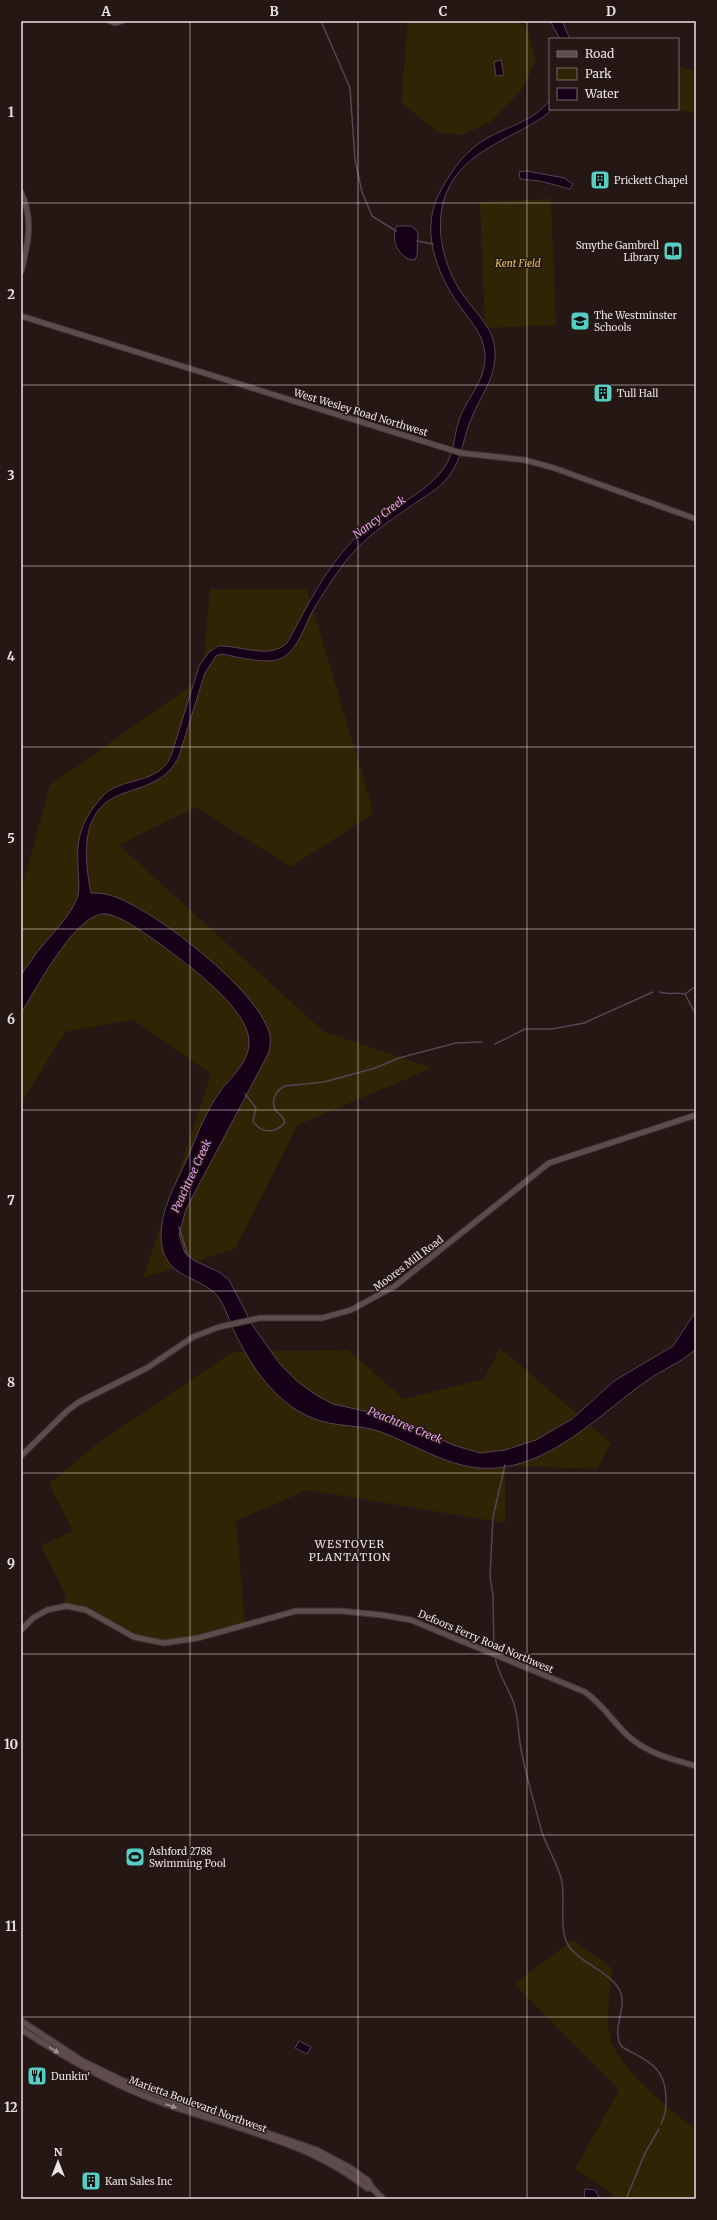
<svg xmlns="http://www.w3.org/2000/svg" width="717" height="2220" font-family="Merriweather,serif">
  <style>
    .green { fill: #2f2504 }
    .water { fill: #150018; stroke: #564454 }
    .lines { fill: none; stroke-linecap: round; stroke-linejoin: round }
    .stream { stroke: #564454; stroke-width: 1.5 }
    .tertiary-casing { stroke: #3e3434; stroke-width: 7 }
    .secondary-casing { stroke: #3e3434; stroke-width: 8 }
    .tertiary { stroke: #5d4c49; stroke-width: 5 }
    .secondary { stroke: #5d4c49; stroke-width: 5.5 }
    .oneway { fill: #9d908d }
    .grid { fill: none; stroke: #ece2e0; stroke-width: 1; stroke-opacity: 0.55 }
    .labels { text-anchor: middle; stroke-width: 3; stroke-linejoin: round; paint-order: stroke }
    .poi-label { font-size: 10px; fill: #ece2e0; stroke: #241714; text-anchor: start }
    .park-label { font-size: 10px; font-style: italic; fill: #e1c15a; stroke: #241714 }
    .street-label { font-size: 10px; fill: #ece2e0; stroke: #241714 }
    .water-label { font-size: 11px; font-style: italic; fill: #e9a3ee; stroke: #241714 }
    .neighbourhood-label { font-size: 11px; letter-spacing: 1px; fill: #ece2e0; stroke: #241714 }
    .neatline { fill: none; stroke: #ece2e0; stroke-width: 1.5 }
    .grid-label { font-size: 13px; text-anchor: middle; font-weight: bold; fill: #ece2e0 }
  </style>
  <rect width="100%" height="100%" fill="#241714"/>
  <path class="green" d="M408,21H517L527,28L536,61L522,89L492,121L462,135L439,133L401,102Z
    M678,66L696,72V100L692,113L678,109Z
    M551,199L556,325L485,328L480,202Z
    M210,589H307L374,813L291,867L196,807L119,845L323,1031L432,1068L298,1125L235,1249L143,1278L211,1074L133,1020L65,1032L21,1104V892L50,785L202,678Z
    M500,1348L611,1443L597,1469L505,1466V1523L307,1490L236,1521L245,1627L181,1642L143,1644L103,1624L75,1608H65V1594L41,1546L73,1531L49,1484L94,1446L232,1352L348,1350L404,1399L484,1379Z
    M573,1940L612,1968C611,1987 606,2013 609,2032C614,2066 670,2109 696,2130V2199H613V2194L575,2169L619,2090L514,1984Z"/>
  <path class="water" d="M550,21H562L570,39H560Z
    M501,60L504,75L496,76L494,62Z
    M550,100V109H552L546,115C508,142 457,151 443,203C435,235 446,273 466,299C480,318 497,332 495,358C494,380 480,397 472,417C463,436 463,458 449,476C439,489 424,497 411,506C388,522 362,539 345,562C333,578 322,595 312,612C304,627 299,647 284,657C271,666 237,657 222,654L216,656L205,673L179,756C168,781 146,785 122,794C79,809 84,857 91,893C100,893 109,894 118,898C159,914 256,989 269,1032C272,1041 270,1050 266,1058L186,1209L179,1235L185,1253L195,1261L219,1272L229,1280L253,1326L280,1364L298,1382L316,1395L333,1404L391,1417L453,1445L480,1453L505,1450L536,1440L572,1419L614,1381L673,1346L696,1311V1349C681,1363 661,1370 645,1382C596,1417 545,1473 479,1468C445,1465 413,1444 381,1432C363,1425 341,1427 321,1421C281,1409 255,1373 237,1337C231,1326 228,1314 222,1303C209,1276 168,1282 162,1246C157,1215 175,1186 187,1159C197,1136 205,1113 219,1093C230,1077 250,1063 249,1041C248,1014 209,982 189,966C172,953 126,916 106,914C76,911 36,990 21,1013C21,1002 19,988 21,977C22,972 26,967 29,964C42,942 71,919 78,895C80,885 78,874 78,864C76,837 83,819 101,798C120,775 157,787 171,756L199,666L208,653L218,646C241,645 269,660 287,643C310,602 325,568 359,534C385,508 436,492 450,457C455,444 455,429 460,417C468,398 484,381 485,360C486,337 472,323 459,305C436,272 419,228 441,190C453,168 467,149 489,137C510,126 535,120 550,100Z
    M527,171L564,178L573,184L570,189L540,181L520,179L519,172Z
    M398,226H411L418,232L417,255L415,260L408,259C396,251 392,241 396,227Z
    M299,2041L311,2047L307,2054L295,2048Z
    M585,2189L595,2190L600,2199H584Z"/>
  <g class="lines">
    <path class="stream" d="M321,21L350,88L355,160L362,192L372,216L396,231
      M417,241L433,244
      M660,992C667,995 677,992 685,994L696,1015
      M685,994L696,986
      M495,1044L525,1029H552L584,1023L653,992
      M245,1094L256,1108L253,1121C261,1134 276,1134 285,1122C283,1116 281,1116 277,1112C269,1102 276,1090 285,1086L324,1082L375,1068L399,1058L456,1043L482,1042
      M179,1227L188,1256
      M494,1653L493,1596L490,1576L493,1517L505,1465
      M495,1657C498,1675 509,1688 514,1704C519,1719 518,1735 521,1749C526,1776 534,1802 541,1829C546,1847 558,1863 562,1882C565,1899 559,1931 568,1945C579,1963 610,1971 620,1991C628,2009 610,2029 622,2047C645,2060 665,2065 666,2097C666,2107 666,2115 661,2124
      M626,2199L645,2153L659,2129"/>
    <defs>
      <path id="tertiary" d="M109,21L115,23L122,21
        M21,192C34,220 28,244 21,272
        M21,316L461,453L525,460L554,468L696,519
        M21,1456L67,1411L79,1402L147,1368L193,1337L219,1327L260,1318H322L351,1310L395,1286L549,1163L696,1115
        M21,1630L33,1618L47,1610L66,1606L86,1610L134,1637L164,1643L198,1638L296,1611H341L382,1615L411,1620L585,1692C601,1703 612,1720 626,1734C646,1753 670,1759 696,1766"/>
      <path id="secondary" d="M21,2021L82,2061L121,2080L186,2105L316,2150L350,2168L368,2181L372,2188L383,2199
        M21,2029C67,2059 114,2086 166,2104C233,2128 311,2142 367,2188H372"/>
    </defs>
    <use href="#tertiary" class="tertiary-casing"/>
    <use href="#secondary" class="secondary-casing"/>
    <use href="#tertiary" class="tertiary"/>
    <use href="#secondary" class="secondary"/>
  </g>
  <defs><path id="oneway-solid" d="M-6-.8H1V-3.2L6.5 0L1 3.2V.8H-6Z"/></defs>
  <g class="oneway">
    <use href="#oneway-solid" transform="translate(54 2050) rotate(32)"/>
    <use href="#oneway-solid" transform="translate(171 2106) rotate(19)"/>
  </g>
  <path class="grid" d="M190,21V2199M358,21V2199M527,21V2199M21,203H696M21,385H696M21,566H696M21,747H696M21,929H696M21,1110H696M21,1291H696M21,1473H696M21,1654H696M21,1835H696M21,2017H696"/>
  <defs>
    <symbol id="building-square" viewBox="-11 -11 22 22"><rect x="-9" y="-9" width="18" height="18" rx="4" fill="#56cec3" stroke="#241714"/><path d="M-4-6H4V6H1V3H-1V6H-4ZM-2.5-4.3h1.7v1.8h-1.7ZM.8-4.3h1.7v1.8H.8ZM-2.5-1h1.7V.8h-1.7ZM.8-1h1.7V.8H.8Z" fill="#111"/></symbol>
    <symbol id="library-square" viewBox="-11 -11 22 22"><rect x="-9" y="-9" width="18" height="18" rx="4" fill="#56cec3" stroke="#241714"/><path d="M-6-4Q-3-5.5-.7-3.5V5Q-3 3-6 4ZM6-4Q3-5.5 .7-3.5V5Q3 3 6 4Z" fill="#111"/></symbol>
    <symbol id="school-square" viewBox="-11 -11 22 22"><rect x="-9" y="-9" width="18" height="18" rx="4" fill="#56cec3" stroke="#241714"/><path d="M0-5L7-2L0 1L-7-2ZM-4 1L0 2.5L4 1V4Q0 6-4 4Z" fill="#111"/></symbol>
    <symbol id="stadium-square" viewBox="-11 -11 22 22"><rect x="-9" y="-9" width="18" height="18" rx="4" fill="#56cec3" stroke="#241714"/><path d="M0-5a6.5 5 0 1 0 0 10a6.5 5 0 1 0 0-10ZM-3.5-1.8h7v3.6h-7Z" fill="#111"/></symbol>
    <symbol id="restaurant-square" viewBox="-11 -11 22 22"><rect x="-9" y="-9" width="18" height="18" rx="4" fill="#56cec3" stroke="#241714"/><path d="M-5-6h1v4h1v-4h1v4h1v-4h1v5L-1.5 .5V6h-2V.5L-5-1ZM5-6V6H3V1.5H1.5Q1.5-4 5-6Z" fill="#111"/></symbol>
  </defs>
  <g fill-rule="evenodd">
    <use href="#building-square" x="589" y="169" width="22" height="22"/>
    <use href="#library-square" x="662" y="240" width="22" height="22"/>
    <use href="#school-square" x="569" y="310" width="22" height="22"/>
    <use href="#building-square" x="592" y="382" width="22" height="22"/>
    <use href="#stadium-square" x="124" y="1846" width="22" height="22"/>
    <use href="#restaurant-square" x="26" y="2065" width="22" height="22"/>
    <use href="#building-square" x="80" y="2170" width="22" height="22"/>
  </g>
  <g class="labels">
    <g class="poi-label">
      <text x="614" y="184">Prickett Chapel</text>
      <text x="659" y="249" text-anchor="end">Smythe Gambrell<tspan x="659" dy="12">Library</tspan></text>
      <text x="594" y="319">The Westminster<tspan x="594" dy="12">Schools</tspan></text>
      <text x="617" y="397">Tull Hall</text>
      <text x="149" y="1855">Ashford 2788<tspan x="149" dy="12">Swimming Pool</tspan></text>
      <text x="51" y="2080">Dunkin'</text>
      <text x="105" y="2185">Kam Sales Inc</text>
    </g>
    <g class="park-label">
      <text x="518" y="267">Kent Field</text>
    </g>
    <g class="street-label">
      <text transform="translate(361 412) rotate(17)" y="4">West Wesley Road Northwest</text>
      <text transform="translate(408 1263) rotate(-37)" y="4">Moores Mill Road</text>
      <text transform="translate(486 1641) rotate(23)" y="4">Defoors Ferry Road Northwest</text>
      <text transform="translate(198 2104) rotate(20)" y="4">Marietta Boulevard Northwest</text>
    </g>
    <g class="water-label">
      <text transform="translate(379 517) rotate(-37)" y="4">Nancy Creek</text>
      <text transform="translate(191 1176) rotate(-65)" y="4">Peachtree Creek</text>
      <text transform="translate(405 1425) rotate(22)" y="4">Peachtree Creek</text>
    </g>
    <g class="neighbourhood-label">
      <text x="350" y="1548">WESTOVER<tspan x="350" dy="13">PLANTATION</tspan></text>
    </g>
  </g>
  <rect width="717" height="2220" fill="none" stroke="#241714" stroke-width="44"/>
  <rect x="549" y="38" width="130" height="72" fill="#241714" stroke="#746866"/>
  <rect x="557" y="51" width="20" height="6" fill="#5d4c49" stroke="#746866"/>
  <text x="585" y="58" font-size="12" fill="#ece2e0">Road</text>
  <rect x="557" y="68" width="20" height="12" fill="#2f2504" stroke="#746866"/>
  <text x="585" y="78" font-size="12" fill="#ece2e0">Park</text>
  <rect x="557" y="88" width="20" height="12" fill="#150018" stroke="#746866"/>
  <text x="585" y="98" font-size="12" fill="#ece2e0">Water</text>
  <g transform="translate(58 2162)" stroke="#241714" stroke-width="3" paint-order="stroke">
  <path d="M0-3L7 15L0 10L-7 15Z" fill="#ece2e0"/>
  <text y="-6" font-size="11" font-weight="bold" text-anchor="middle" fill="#ece2e0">N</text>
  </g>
  <rect x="22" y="22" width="673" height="2176" class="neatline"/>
  <g class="grid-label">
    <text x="106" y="16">A</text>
    <text x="274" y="16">B</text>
    <text x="443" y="16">C</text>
    <text x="611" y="16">D</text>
    <text x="11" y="117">1</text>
    <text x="11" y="299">2</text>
    <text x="11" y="480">3</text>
    <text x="11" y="661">4</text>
    <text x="11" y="843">5</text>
    <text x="11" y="1024">6</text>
    <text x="11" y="1205">7</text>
    <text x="11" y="1387">8</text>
    <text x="11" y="1568">9</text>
    <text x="11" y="1749">10</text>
    <text x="11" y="1931">11</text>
    <text x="11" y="2112">12</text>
  </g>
</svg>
